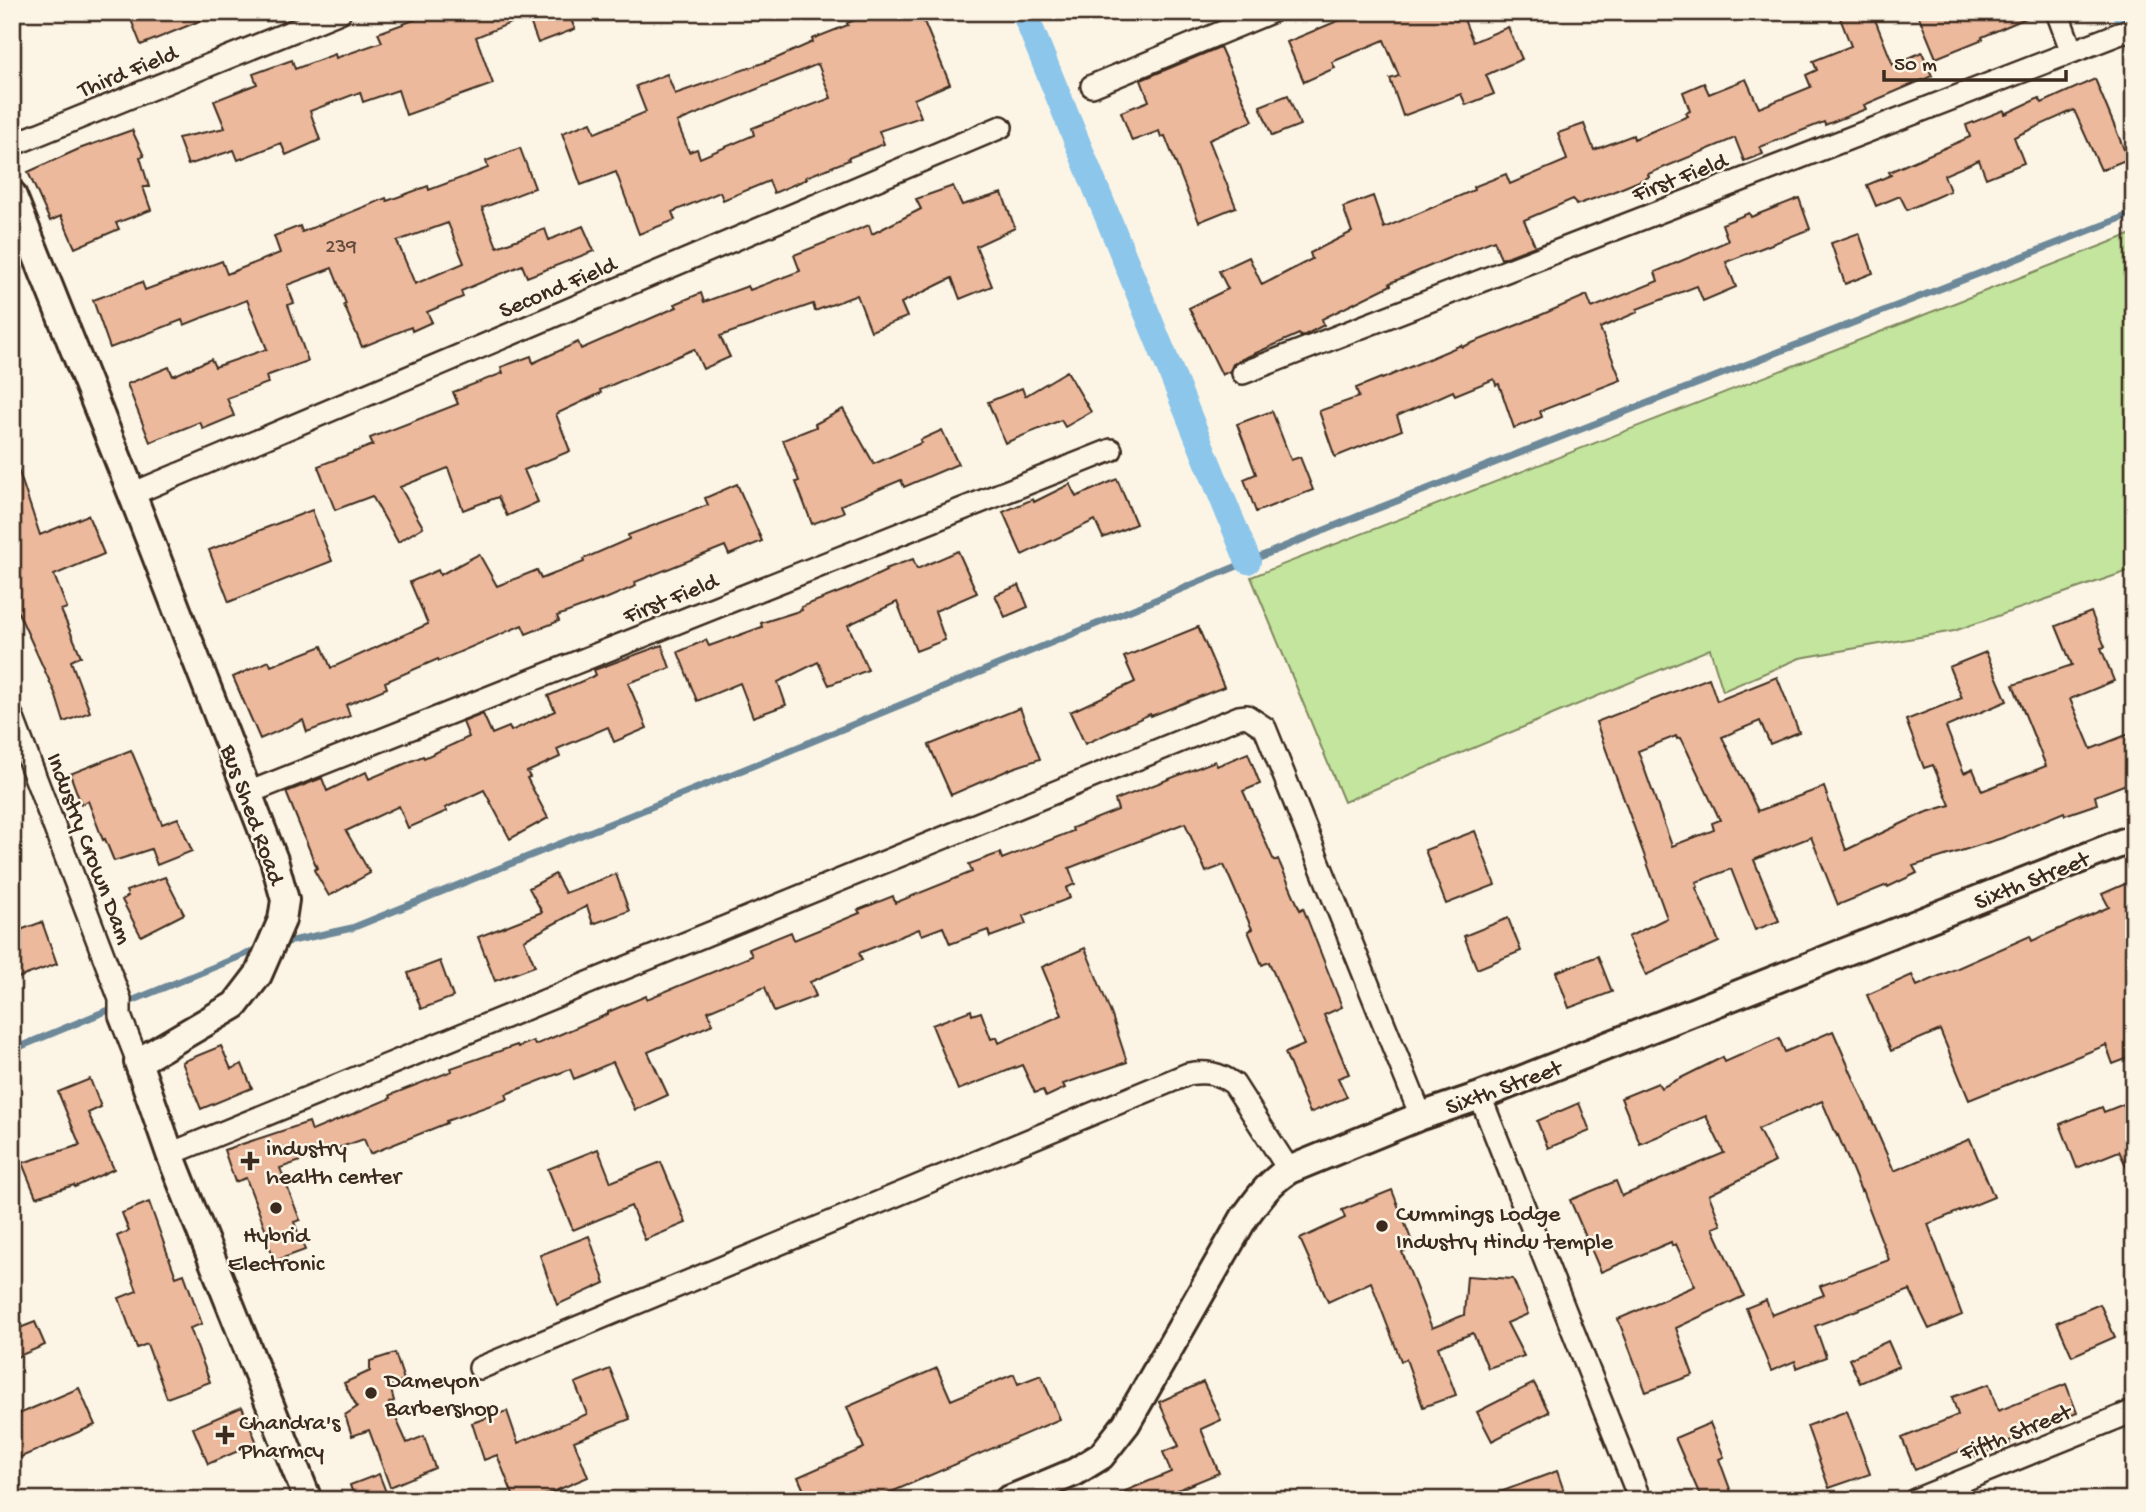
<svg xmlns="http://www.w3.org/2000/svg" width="2146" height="1512" font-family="'Gochi Hand',sans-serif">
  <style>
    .green { fill: #c3e59e; stroke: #7f885e; stroke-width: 2 }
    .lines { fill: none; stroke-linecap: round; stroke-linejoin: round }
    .stream { stroke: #6c8899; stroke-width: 7 }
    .canal { stroke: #8cc6eb; stroke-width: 26 }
    .building { fill: #ecb99d; stroke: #3b2a1e; stroke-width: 2; fill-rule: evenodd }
    .minor-casing { stroke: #3b2a1e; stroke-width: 26 }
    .tertiary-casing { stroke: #3b2a1e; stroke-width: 32 }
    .minor { stroke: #fcf5e5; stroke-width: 21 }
    .tertiary { stroke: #fcf5e5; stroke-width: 26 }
    .poi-dot { fill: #3b2a1e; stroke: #fcf5e5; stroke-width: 2.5 }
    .labels { text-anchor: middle; stroke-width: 5; stroke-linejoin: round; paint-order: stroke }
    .number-label { font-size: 21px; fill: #674e3e }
    .street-label { font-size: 24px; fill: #3b2a1e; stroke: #fcf5e5 }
    .poi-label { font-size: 24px; fill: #3b2a1e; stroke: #fcf5e5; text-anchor: start }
  </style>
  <rect width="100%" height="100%" fill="#fcf5e5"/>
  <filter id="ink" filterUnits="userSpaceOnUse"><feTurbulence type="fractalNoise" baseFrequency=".0143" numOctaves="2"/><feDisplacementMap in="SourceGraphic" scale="14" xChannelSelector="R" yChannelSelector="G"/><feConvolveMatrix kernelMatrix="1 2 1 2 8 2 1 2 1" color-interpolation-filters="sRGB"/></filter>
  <g filter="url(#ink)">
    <path class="green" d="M2134,233V569L1954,631L1800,658L1723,691L1710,649L1344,802L1251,577Z"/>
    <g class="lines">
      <path class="stream" d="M278,944L352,928L762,762L1366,513L2134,213
        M124,1004L263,947
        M12,1050L106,1011"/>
      <path class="canal" d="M1024,12L1248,561
        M2125,12L2134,35"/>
    </g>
    <path class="building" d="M128,12H219V13L141,45Z
      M436,12H568L575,29L538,43L528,16L476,37L493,84L406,115L398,90L363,102L360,92L310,111L320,140L286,155L281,143L238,160L234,150L188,165L178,138L225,128L214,101L257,84L253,74L292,60L295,69L335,54L336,58L382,42L378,33Z
      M876,12H920L950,84L914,99L921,117L879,131L884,144L848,158L849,160L806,177L807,179L774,193L769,181L723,200L720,192L672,212L675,220L639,234L616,172L581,185L562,133L591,122L595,133L646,112L636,86L667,74L675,94L777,58L813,42L812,39L848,25L847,23ZM818,64L831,98L752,128L754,135L700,158L697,149L689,152L677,122Z
      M1359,12H1453L1456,20L1463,17L1473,42L1508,27L1522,59L1486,75L1494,94L1466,105L1461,94L1403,116L1390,79L1399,76L1384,40L1332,62L1335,68L1304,82L1287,42Z
      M1854,12H1872L1893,65L1922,52L1932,76L1864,105L1866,109L1825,125L1824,122L1760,147L1763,154L1744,161L1735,138L1648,174L1649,177L1610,193L1576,205L1573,199L1524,220L1535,246L1501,259L1494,240L1444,260L1390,283L1391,285L1322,319L1324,325L1301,337L1299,334L1238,361L1233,364L1230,371L1222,375L1189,308L1228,289L1219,271L1249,257L1262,285L1312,259L1310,253L1352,232L1343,207L1373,196L1384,228L1474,190L1473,187L1506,174L1510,184L1567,160L1558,133L1584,124L1594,150L1633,135L1634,139L1688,116L1686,113L1690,111L1683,92L1704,83L1709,94L1746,79L1759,108L1811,87L1806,75L1817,70L1813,61L1851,46L1840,18Z
      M1917,12H2040L1982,37L1983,39L1936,58Z
      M1220,47L1253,121L1209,140L1236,207L1199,222L1165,136L1161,137L1159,131L1132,141L1121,112L1149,101L1141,80Z
      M2095,79L2128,159L2101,170L2074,110L2014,137L2024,163L1986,178L1979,160L1944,175L1950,191L1907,210L1900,196L1876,206L1867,185L1891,175L1889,172L1970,137L1966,125L2004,110L2005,114L2039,98L2042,103Z
      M1288,95L1300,125L1272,136L1260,106Z
      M132,130L144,156L140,157L149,187H143L151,210L116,223L119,229L75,248L61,216L50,221L28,172L79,149Z
      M520,148L535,188L482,208L497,247L545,229L549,240L583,226L594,251L527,277L522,265L461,291L463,297L427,312L432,322L412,331L411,327L362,347L344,305L346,304L332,268L287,285L294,303L288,305L308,361L266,376L268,383L227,398L234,416L203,429L200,422L150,442L127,384L169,367L173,376L211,359L215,367L267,349L247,300L184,325L182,320L110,348L93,300L142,282L145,290L222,261L227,274L280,253L274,236L300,226L302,232L386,198L387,201L428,186L429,190L488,168L486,161ZM448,223L464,263L415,284L397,241Z
      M953,186L962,205L1002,193L1015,228L976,246L992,286L960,299L952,278L901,303L907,317L871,331L857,295L815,311L813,304L720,336L730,357L703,369L694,349L600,390L601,393L556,414L570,451L524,470L538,502L507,516L498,497L463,510L448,468L400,487L423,527L398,542L372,496L335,510L318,466L373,445L370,438L458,404L453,392L503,373L501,367L531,356L533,363L578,342L581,349L677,307L675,304L701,293L704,302L748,286L750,290L800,271L794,255L869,225L872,234L921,209L916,199Z
      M1799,198L1810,229L1726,262L1736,287L1703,301L1697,286L1637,309L1638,312L1600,328L1621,380L1540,411L1542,417L1514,428L1499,384L1496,385L1494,379L1455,395L1453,391L1397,416L1402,430L1335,457L1319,411L1359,397L1356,388L1381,378L1382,379L1461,345L1462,347L1520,324L1587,295L1592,308L1658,281L1655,272L1728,241L1722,224L1749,213L1751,217Z
      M1859,233L1873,273L1845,284L1831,243Z
      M1067,371L1091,412L1065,427L1061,420L1005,443L988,402L1022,388L1025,396Z
      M843,409L874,464L921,443L920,440L942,430L958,464L904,487L901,480L841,505L844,512L812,524L796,482L799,481L783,440L816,427L815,424Z
      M1272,411L1291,460L1300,457L1313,490L1256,512L1244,479L1256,474L1237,424Z
      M16,463L40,535L88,515L104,554L54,575L67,608L61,610L81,656L71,661L90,712L64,722L55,693L12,599V464Z
      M1117,479L1136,524L1103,538L1095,520L1022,555L1003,512L1033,499L1034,502L1070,484L1076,497Z
      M737,484L762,541L729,555L725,546L635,582L636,586L601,601V600L557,616L559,621L526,634L522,625L439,661L438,659L385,682L387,688L346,705L350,716L307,732L303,720L260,739L233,677L269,661L271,666L322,646L331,668L428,624L410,582L438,570L440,575L479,554L497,586L537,570L541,579L584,562L583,559L629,539L628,535L708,505L705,498Z
      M312,510L332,561L229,602L209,550Z
      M958,551L977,593L935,611L945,640L916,651L897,602L848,625L868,670L829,685L818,662L778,682L786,705L753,717L740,683L697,701L678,652L706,640L709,646L762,627L761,623L802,610L801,607L850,588L886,571L885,569L913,559L917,569Z
      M1019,585L1028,607L1005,617L995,595Z
      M2091,612L2105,647L2101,648L2114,681L2070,699L2091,749L2134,732V781L2095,796L2097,804L2065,815L2064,812L2002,838L1913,866L1917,873L1888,887L1887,885L1838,905L1811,837L1770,853L1754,860L1779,921L1755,930L1731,869L1696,882L1698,887L1696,888L1719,942L1646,975L1628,937L1667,918L1596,722L1709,678L1717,701L1777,677L1799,732L1770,744L1760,721L1722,737L1758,811L1824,787L1846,850L1924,813L1950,805L1933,765L1924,768L1906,720L1962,698L1949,667L1986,652L2007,701L1946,727L1964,773L1973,769L1982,791L2046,766L2013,685L2072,665L2056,626ZM1676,736L1677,739L1681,738L1720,820L1712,823L1714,830L1672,846L1638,751Z
      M1198,627L1224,687L1151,716L1150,714L1085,744L1070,712L1135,682L1124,657Z
      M662,645L670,668L628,683L647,728L614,742L608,727L557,749L560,757L527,772L530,777L527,778L548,818L510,839L484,790L445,808L447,811L408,828L399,806L346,831L370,873L329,896L314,870L317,868L286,792L322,778L327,791L366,772L369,779L423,756L424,758L469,737L463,722L483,714L492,734L509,727L511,731L555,711L548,696L596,675L594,670Z
      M1020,708L1040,759L1013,768L951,795L929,745Z
      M131,750L162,824L178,818L192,851L157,865L151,849L114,861L105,839L103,840L88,801L81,804L70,774Z
      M1248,753L1260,784L1243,791L1274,861L1278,859L1300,910L1303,908L1342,1007L1324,1015L1349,1074L1338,1078L1347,1097L1310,1113L1285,1053L1304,1045L1269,962L1262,965L1248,931L1252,929L1224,865L1206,872L1185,823L1069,868L1075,884L1066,888L1070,898L1023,916L1026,924L990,937L988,930L950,944L943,927L922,935L919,929L859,953L862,960L810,982L816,996L774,1012L765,987L708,1011L713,1024L648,1052L668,1095L635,1110L613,1062L574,1079L570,1069L506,1094L508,1099L446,1121L447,1123L370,1154L364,1139L280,1168L300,1220L294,1222L305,1250L275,1261L266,1237L268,1236L246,1178L235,1182L224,1150L309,1122L312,1131L391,1098L390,1095L452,1071L451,1068L517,1045L518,1047L533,1041L535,1045L608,1014V1012L646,996L647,999L752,956L749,949L791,932L794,940L860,913L858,910L893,896L895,903L972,872L969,864L1000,853L1002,859L1073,831L1072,828L1118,810L1115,800L1215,761L1217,766Z
      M1475,831L1495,885L1446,904L1425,850Z
      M555,874L565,893L616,874L629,911L593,924L587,906L524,940L535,966L495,981L478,937L542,912L529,888Z
      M165,877L184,914L141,936L122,900L128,896L126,891Z
      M2134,880V1056L2113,1064L2106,1045L1969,1100L1940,1030L1891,1051L1867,995L1912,975L1917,986L2030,936L2032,941L2109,907L2102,894Z
      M1508,918L1521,951L1477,969L1464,936Z
      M42,922L57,964L12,980V933Z
      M1085,948L1112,1016L1127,1062L1063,1084L1065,1088L1046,1097L1043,1090L1035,1093L1022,1065L958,1090L932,1025L971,1010L972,1015L981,1012L991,1039L997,1037L999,1043L1062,1015L1042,967Z
      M1598,956L1612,992L1569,1008L1556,972Z
      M440,961L453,997L421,1009L408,973Z
      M1833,1031L1894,1171L1970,1139L1994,1197L1928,1224L1962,1315L1929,1329L1910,1290L1815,1326L1826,1357L1797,1368L1795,1361L1771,1371L1746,1308L1766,1300L1772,1315L1824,1295L1820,1286L1889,1260L1862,1190L1861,1191L1838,1135L1837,1136L1822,1101L1758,1129L1775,1162L1709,1195L1721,1225L1713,1228L1744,1296L1676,1328L1693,1375L1646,1392L1618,1319L1695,1286L1676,1244L1672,1246L1671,1242L1601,1272L1570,1200L1616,1181L1622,1196L1724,1153L1706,1116L1640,1144L1621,1098L1658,1083L1661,1088L1723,1057L1725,1062L1779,1038L1785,1052Z
      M221,1046L231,1069L242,1064L252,1088L201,1109L182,1062Z
      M90,1079L101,1107L88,1113L114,1169L75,1187L74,1185L36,1197L22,1163L80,1145L58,1092Z
      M2134,1100V1182L2119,1151L2077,1168L2060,1124L2102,1107L2104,1112Z
      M1579,1103L1590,1131L1548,1148L1537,1121Z
      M598,1149L611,1182L661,1162L686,1223L645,1240L631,1206L573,1230L548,1169Z
      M1392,1190L1414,1247L1402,1252L1432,1328L1464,1315L1467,1276L1513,1279L1528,1314L1507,1323L1524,1356L1488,1368L1473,1333L1438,1347L1456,1395L1423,1407L1406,1359L1401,1361L1371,1282L1328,1302L1300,1239L1345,1218L1342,1210Z
      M149,1202L176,1277L184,1274L202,1324L190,1328L210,1382L167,1398L147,1344L137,1348L119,1298L137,1291L117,1236L129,1231L122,1213Z
      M589,1236L605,1283L557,1305L540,1255Z
      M2100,1304L2115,1337L2072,1356L2057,1322Z
      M35,1322L45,1345L12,1359V1331Z
      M1888,1341L1899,1366L1860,1383L1849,1359Z
      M395,1353L404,1380L390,1386L394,1401L389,1403L407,1443L424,1436L435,1468L390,1487L369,1430L352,1436L345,1415L357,1407L344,1383L370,1371V1361Z
      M937,1368L951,1400L1014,1374L1018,1384L1041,1375L1060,1419L873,1500H808L798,1477L864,1448L847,1407Z
      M610,1369L630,1419L574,1441L588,1477L534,1500H515L497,1455L484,1460L472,1423L507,1411L518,1443L587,1414L575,1383Z
      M1203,1382L1221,1420L1201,1429L1219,1473L1153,1500H1104L1171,1472L1163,1452L1179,1446L1159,1402Z
      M1534,1383L1549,1412L1492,1441L1477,1412Z
      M1989,1384L1998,1411L2066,1384L2077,1413L2009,1441L2010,1444L1973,1457L1969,1447L1915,1470L1902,1438L1958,1415L1952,1397Z
      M79,1388L95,1425L12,1461V1417Z
      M242,1407L257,1443L208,1464L193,1428Z
      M1847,1411L1870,1474L1829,1488L1807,1426Z
      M1710,1423L1724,1457L1719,1459L1734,1500H1702L1675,1438Z
      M1557,1471L1567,1500H1485L1484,1498Z
      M379,1474L389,1500H355L350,1485Z"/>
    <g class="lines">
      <defs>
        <path id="minor" d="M2057,12L2072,52
          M1092,86L1271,12
          M12,145L340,12
          M1243,373L2134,28
          M132,494L1001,127
          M12,716L120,999V1016L138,1062
          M248,793L1111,450
          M1480,1096L1640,1500
          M170,1154L1239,717L1247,716L1265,728L1421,1116
          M480,1368L1188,1074C1206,1071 1219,1073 1234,1084L1289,1170
          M1915,1500L2134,1411"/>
        <path id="tertiary" d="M12,194L132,494L274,860L285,900L282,920L258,975L235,1005L138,1062L170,1154L308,1500
          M1008,1500L1075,1472L1101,1456L1126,1424L1244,1218C1258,1199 1269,1182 1289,1170L1421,1116L1480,1096L2134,838"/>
      </defs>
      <use href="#minor" class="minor-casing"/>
      <use href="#tertiary" class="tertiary-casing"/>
      <use href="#minor" class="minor"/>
      <use href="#tertiary" class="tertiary"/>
    </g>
  </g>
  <g class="poi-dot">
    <path d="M246.5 1150.5h7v7h7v7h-7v7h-7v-7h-7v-7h7z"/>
    <circle cx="276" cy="1208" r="7"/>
    <circle cx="1382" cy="1226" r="7"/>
    <circle cx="371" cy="1393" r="7"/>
    <path d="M221.5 1424.5h7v7h7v7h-7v7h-7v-7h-7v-7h7z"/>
  </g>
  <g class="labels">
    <g class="number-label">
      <text x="341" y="252">239</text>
    </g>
    <g class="street-label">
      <text transform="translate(127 70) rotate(-22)" y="8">Third Field</text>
      <text transform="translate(1679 176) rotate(-21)" y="8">First Field</text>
      <text transform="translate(557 286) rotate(-23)" y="8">Second Field</text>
      <text transform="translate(670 597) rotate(-22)" y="8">First Field</text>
      <text transform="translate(254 814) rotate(70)" y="8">Bus Shed Road</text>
      <text transform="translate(91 848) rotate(69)" y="8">Industry Crown Dam</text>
      <text transform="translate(2031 879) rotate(-22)" y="8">Sixth Street</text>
      <text transform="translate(1503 1086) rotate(-20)" y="8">Sixth Street</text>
      <text transform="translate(2015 1431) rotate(-22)" y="8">Fifth Street</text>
    </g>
    <g class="poi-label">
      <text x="266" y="1155">industry<tspan x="266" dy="28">health center</tspan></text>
      <text x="1396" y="1220">Cummings Lodge<tspan x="1396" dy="28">Industry Hindu temple</tspan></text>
      <text x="276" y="1242" text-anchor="middle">Hybrid<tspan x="276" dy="28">Electronic</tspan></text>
      <text x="385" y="1387">Dameyon<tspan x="385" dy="28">Barbershop</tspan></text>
      <text x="239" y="1429">Chandra's<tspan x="239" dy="28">Pharmcy</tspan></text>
    </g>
  </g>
  <rect width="2146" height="1512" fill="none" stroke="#fcf5e5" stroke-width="42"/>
  <rect x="21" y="21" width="2104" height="1470" fill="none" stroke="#3b2a1e" stroke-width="2.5" filter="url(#ink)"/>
  <path d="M1884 70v10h182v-10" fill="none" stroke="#3b2a1e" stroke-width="3.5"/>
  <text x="1894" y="70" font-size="21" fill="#3b2a1e" stroke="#fcf5e5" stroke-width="5" paint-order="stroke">50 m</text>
</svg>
